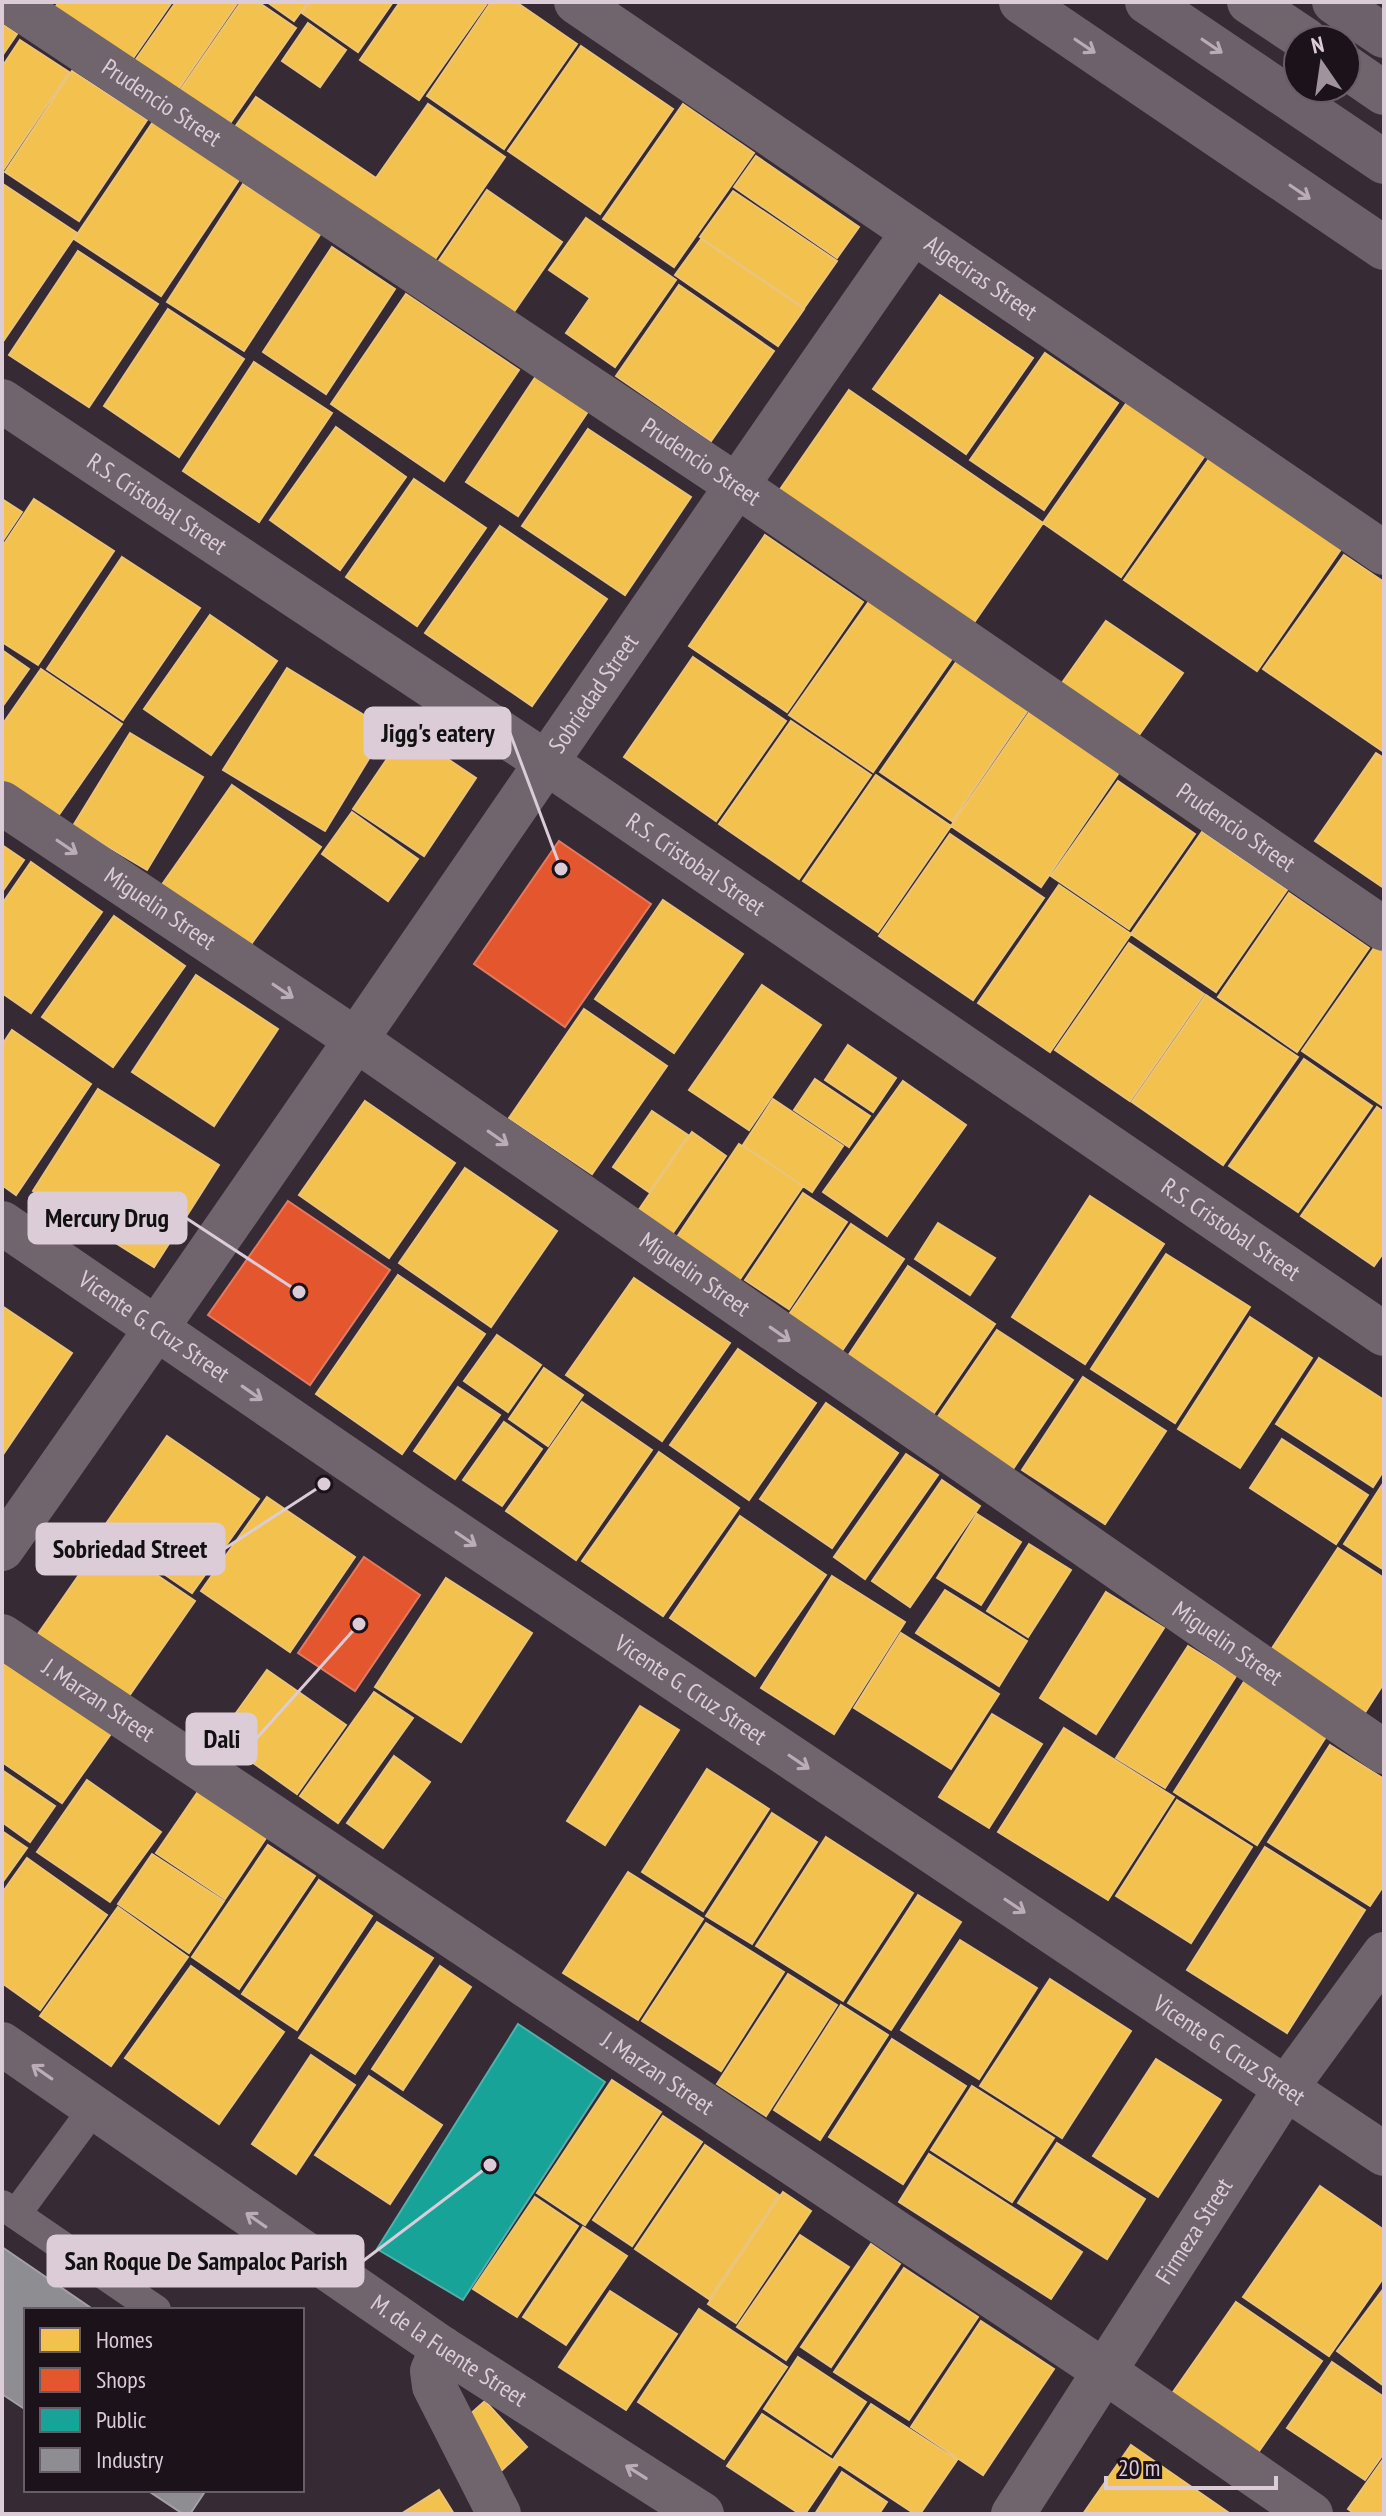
<svg xmlns="http://www.w3.org/2000/svg" width="1386" height="2516" font-family="'PT Sans Narrow',sans-serif">
  <style>
    .homes { fill: #f2c14e; stroke: #ebc477; stroke-width: 2 }
    .shops { fill: #e4572e; stroke: #e17a61; stroke-width: 2 }
    .public { fill: #17a398; stroke: #52afab; stroke-width: 2 }
    .industry { fill: #8d8d92; stroke: #a4a0a7; stroke-width: 2 }
    .lines { fill: none; stroke-linecap: round; stroke-linejoin: round }
    .service { stroke: #70646d; stroke-width: 30 }
    .minor { stroke: #70646d; stroke-width: 44 }
    .tertiary { stroke: #70646d; stroke-width: 44 }
    .motorway { stroke: #6d616b; stroke-width: 44 }
    .oneway { stroke: #baacb7 }
    .oneway2 { stroke: #bbadb7 }
    .labels { text-anchor: middle; stroke-width: 8; stroke-linejoin: round; paint-order: stroke }
    .street-label { font-size: 24px; fill: #dbccd7; stroke: #1c121a }
    .leader { fill: none; stroke: #dbccd7; stroke-width: 3 }
    .callout-dot { fill: #dbccd7; stroke: #1c121a; stroke-width: 3 }
    .callout { fill: #dbccd7; stroke: #dbccd7; stroke-width: 3 }
    .callout-label { font-size: 26px; text-anchor: middle; font-weight: bold; fill: #111 }
  </style>
  <rect width="100%" height="100%" fill="#362a34"/>
  <path class="homes" d="M59,2H172L131,61L54,9Z
    M176,2H238L175,94L132,65Z
    M241,2H258L296,28L226,129L177,95Z
    M267,2H308L294,21Z
    M310,2H393L358,52L302,13Z
    M400,2H488L419,100L360,60Z
    M491,2H516L577,44L504,149L427,96Z
    M308,23L346,50L320,87L282,61Z
    M2,24L17,34L2,56Z
    M20,40L69,72L2,172V67Z
    M581,46L673,109L600,214L508,151Z
    M72,71L147,120L79,221L5,172Z
    M256,97L376,178L428,104L505,157L433,262L235,127Z
    M683,104L754,153L674,267L603,219Z
    M157,116L243,174L161,296L74,239Z
    M756,156L859,227L837,258L734,187Z
    M3,184L77,233L2,343V186Z
    M243,184L321,233L244,351L167,302Z
    M487,190L562,242L511,316L436,265Z
    M733,191L837,261L804,308L700,237Z
    M586,218L676,280L615,367L566,333L590,298L549,270Z
    M701,239L804,309L778,346L675,275Z
    M332,247L395,289L326,394L263,352Z
    M78,251L158,304L89,407L9,355Z
    M679,285L774,351L711,441L616,376Z
    M406,294L519,370L444,481L331,404Z
    M940,295L1033,358L966,454L873,389Z
    M168,309L244,359L179,457L104,406Z
    M1045,353L1118,403L1044,510L970,460Z
    M254,362L332,413L259,522L183,471Z
    M540,370L593,404L518,516L466,482Z
    M849,390L1043,523L966,634L772,501Z
    M1130,398L1208,451L1121,577L1043,523Z
    M336,427L406,477L340,570L270,520Z
    M588,429L691,497L625,595L522,526Z
    M1214,452L1346,542L1257,671L1124,580Z
    M414,479L486,528L417,626L346,577Z
    M2,499L22,512L2,542Z
    M34,499L114,551L38,665L2,642V547Z
    M500,526L607,599L532,706L425,633Z
    M765,535L863,602L787,712L689,646Z
    M1344,555L1384,582V752L1263,669Z
    M122,557L200,608L123,720L47,669Z
    M873,596L956,653L873,772L789,715Z
    M210,615L277,661L211,755L144,709Z
    M1106,621L1183,673L1134,742L1057,690Z
    M2,650L29,669L2,707Z
    M693,657L786,721L716,821L624,757Z
    M959,658L1030,707L952,821L880,772Z
    M287,668L387,729L325,831L223,770Z
    M41,669L122,724L54,822L2,788V725Z
    M1031,710L1120,771L1041,887L951,826Z
    M791,721L871,775L799,879L719,824Z
    M406,731L476,778L424,856L353,809Z
    M130,733L203,777L147,870L73,826Z
    M1376,753L1384,758V888L1315,841Z
    M876,775L951,826L878,932L803,881Z
    M1118,781L1195,834L1129,929L1051,876Z
    M232,785L321,847L249,947L161,886Z
    M352,812L418,859L388,901L322,854Z
    M1202,832L1287,890L1216,992L1131,934Z
    M950,834L1044,898L973,1000L879,936Z
    M2,845L24,860L2,892Z
    M31,862L102,912L31,1013L2,993V904Z
    M1059,885L1131,934L1050,1052L978,1003Z
    M1289,893L1369,948L1297,1052L1218,997Z
    M663,900L743,954L674,1053L595,999Z
    M114,916L185,966L113,1067L42,1017Z
    M1129,943L1204,994L1130,1101L1055,1050Z
    M1376,945L1384,950L1383,1106L1302,1051Z
    M196,975L278,1029L214,1126L132,1072Z
    M762,985L821,1025L749,1130L689,1090Z
    M1206,995L1298,1057L1223,1165L1132,1102Z
    M584,1009L667,1066L592,1174L509,1118Z
    M12,1030L91,1084L16,1195L2,1185V1045Z
    M848,1045L896,1078L873,1112L825,1080Z
    M1304,1059L1372,1106L1298,1212L1229,1166Z
    M815,1079L870,1116L849,1147L794,1110Z
    M903,1081L966,1125L887,1236L823,1192Z
    M98,1089L219,1165L154,1267L33,1191Z
    M773,1099L843,1146L812,1192L743,1145Z
    M365,1101L455,1163L389,1258L299,1195Z
    M1377,1107L1384,1112V1252L1374,1266L1301,1216Z
    M652,1111L688,1135L649,1192L613,1167Z
    M692,1132L726,1156L672,1234L638,1211Z
    M739,1144L803,1186L738,1282L675,1240Z
    M465,1168L557,1231L491,1327L399,1263Z
    M803,1193L847,1222L789,1309L745,1280Z
    M1090,1196L1164,1244L1085,1364L1012,1317Z
    M938,1223L995,1258L970,1295L915,1259Z
    M851,1224L904,1259L842,1351L788,1316Z
    M1166,1254L1250,1307L1175,1423L1091,1369Z
    M908,1266L995,1324L934,1413L848,1356Z
    M398,1275L485,1334L402,1454L316,1394Z
    M634,1278L730,1343L662,1441L566,1375Z
    M2,1306L72,1353L2,1456Z
    M1250,1317L1312,1358L1240,1468L1178,1429Z
    M997,1330L1073,1380L1013,1469L937,1418Z
    M497,1335L541,1365L508,1412L464,1381Z
    M738,1349L816,1403L749,1500L670,1445Z
    M1319,1358L1384,1400V1470L1373,1487L1276,1424Z
    M544,1368L583,1395L548,1446L509,1419Z
    M1083,1377L1166,1431L1105,1524L1022,1470Z
    M458,1387L500,1415L455,1479L414,1451Z
    M582,1402L652,1450L576,1560L506,1511Z
    M826,1403L898,1453L832,1548L760,1499Z
    M504,1422L542,1449L502,1506L463,1480Z
    M167,1436L259,1499L192,1593L101,1531Z
    M1282,1439L1368,1495L1336,1544L1250,1488Z
    M659,1452L739,1508L663,1616L582,1561Z
    M906,1454L938,1475L865,1579L834,1557Z
    M942,1480L980,1506L910,1607L872,1581Z
    M1384,1482V1570L1344,1544Z
    M267,1497L355,1557L290,1652L201,1591Z
    M977,1514L1021,1542L981,1605L937,1578Z
    M740,1516L826,1575L755,1676L670,1618Z
    M104,1539L195,1601L122,1706L31,1644Z
    M1029,1544L1071,1570L1028,1637L987,1611Z
    M1338,1548L1384,1578V1683L1362,1717L1267,1656Z
    M832,1576L905,1622L834,1734L761,1688Z
    M446,1578L532,1633L461,1742L375,1687Z
    M945,1590L1027,1641L999,1686L916,1633Z
    M1106,1592L1164,1628L1096,1734L1040,1698Z
    M901,1633L999,1694L951,1769L854,1708Z
    M1188,1646L1236,1676L1165,1788L1116,1758Z
    M2,1655L113,1731L62,1803L2,1762Z
    M267,1670L346,1725L297,1794L218,1738Z
    M1245,1680L1329,1732L1257,1845L1174,1792Z
    M374,1692L413,1718L338,1823L300,1796Z
    M640,1706L679,1730L605,1845L567,1821Z
    M992,1714L1042,1744L989,1828L939,1797Z
    M1064,1728L1174,1797L1108,1900L998,1832Z
    M1330,1745L1384,1779V1885L1370,1906L1268,1842Z
    M394,1756L430,1782L383,1848L347,1823Z
    M707,1769L769,1809L703,1911L642,1872Z
    M2,1770L55,1806L30,1842L2,1822Z
    M87,1780L161,1832L110,1902L37,1852Z
    M199,1790L268,1835L225,1899L156,1853Z
    M1177,1800L1252,1847L1191,1943L1116,1896Z
    M772,1813L817,1842L752,1944L706,1916Z
    M2,1831L27,1848L2,1883Z
    M826,1837L913,1893L843,2001L756,1946Z
    M268,1845L315,1876L239,1989L192,1957Z
    M1265,1847L1365,1910L1287,2033L1187,1970Z
    M152,1854L224,1901L189,1953L118,1904Z
    M27,1858L107,1915L40,2010L2,1983V1893Z
    M628,1872L703,1919L638,2020L563,1973Z
    M319,1880L372,1916L297,2030L242,1994Z
    M918,1895L961,1922L891,2030L848,2003Z
    M118,1907L188,1957L111,2066L40,2016Z
    M377,1922L433,1958L355,2074L299,2038Z
    M706,1923L784,1972L721,2071L642,2021Z
    M960,1940L1037,1988L979,2079L901,2030Z
    M191,1966L284,2032L219,2124L125,2058Z
    M440,1966L471,1987L403,2090L372,2069Z
    M788,1974L837,2005L766,2116L717,2084Z
    M1050,1979L1131,2031L1062,2138L980,2086Z
    M841,2005L888,2035L820,2140L774,2110Z
    M892,2039L966,2086L903,2184L829,2137Z
    M311,2055L355,2085L296,2174L252,2144Z
    M1156,2059L1221,2100L1158,2197L1093,2156Z
    M369,2076L442,2125L390,2204L315,2155Z
    M612,2080L661,2112L585,2225L537,2193Z
    M972,2086L1054,2138L1012,2202L931,2150Z
    M663,2116L702,2142L632,2246L593,2220Z
    M1057,2143L1145,2199L1107,2259L1018,2203Z
    M705,2145L779,2195L709,2299L635,2249Z
    M929,2154L1082,2252L1051,2299L899,2202Z
    M1320,2186L1384,2230V2277L1329,2356L1243,2297Z
    M783,2192L811,2211L736,2323L708,2304Z
    M535,2197L578,2226L517,2317L473,2289Z
    M583,2227L627,2256L566,2345L523,2317Z
    M800,2235L849,2267L786,2360L737,2327Z
    M871,2244L900,2264L831,2367L801,2347Z
    M904,2268L978,2317L909,2420L834,2372Z
    M1384,2288V2386L1337,2351Z
    M610,2291L677,2334L626,2410L559,2367Z
    M1236,2302L1322,2361L1257,2454L1171,2395Z
    M699,2309L787,2367L724,2459L638,2402Z
    M981,2321L1054,2369L983,2475L911,2427Z
    M798,2357L866,2402L831,2454L764,2409Z
    M1332,2362L1384,2397V2453L1365,2480L1287,2428Z
    M485,2401L527,2447L501,2471L458,2425Z
    M871,2404L957,2460L920,2514H915L833,2460Z
    M762,2414L839,2464L805,2514H800L727,2466Z
    M1131,2445L1229,2513L1228,2514H1083Z
    M1384,2458V2514H1355L1348,2509Z
    M842,2472L887,2502L879,2514H815Z
    M439,2490L454,2514H401Z"/>
  <path class="shops" d="M559,841L651,904L565,1027L474,964Z
    M288,1201L390,1270L310,1385L208,1315Z
    M364,1557L420,1595L355,1691L298,1653Z"/>
  <path class="public" d="M518,2024L605,2082L463,2300L377,2249Z"/>
  <path class="industry" d="M2,2247L94,2310H26V2410L2,2394Z
    M147,2490H206L190,2514H183Z"/>
  <g class="lines">
    <path class="service" d="M2,2205L156,2310
      M16,2214L94,2108"/>
    <g class="minor">
      <path id="s1" d="M10,2L736,485L1384,929"/>
      <path id="s2" d="M576,2L1384,553"/>
      <path id="s3" d="M2,401L547,763L1384,1334"/>
      <path id="s4" d="M2,803L355,1039L1384,1752"/>
      <path id="s5" d="M2,1549C310,1113 607,669 913,232"/>
      <path id="s6" d="M2,1636L1104,2371L1311,2514"/>
      <path d="M442,2348L432,2371L434,2386L499,2514"/>
      <path id="s7" d="M1013,2514L1286,2088L1384,1954"/>
    </g>
    <g class="tertiary">
      <path d="M1249,2L1306,40"/>
      <path d="M1346,67L1384,93"/>
      <path id="s8" d="M2,1223L416,1506L1384,2154"/>
      <path id="s9" d="M2,2044L442,2348L702,2514"/>
    </g>
    <path class="motorway" d="M1021,2L1384,248
      M1147,2L1384,162
      M1334,2L1384,36"/>
  </g>
  <defs><path id="oneway-shaft" d="M-6 0H5M1.5-3L5.5 0L1.5 3" fill="none" stroke-width="1.6" stroke-linecap="round" stroke-linejoin="round" transform="scale(2)"/></defs>
  <g class="oneway">
    <use href="#oneway-shaft" transform="translate(1085 46) rotate(34)"/>
    <use href="#oneway-shaft" transform="translate(1212 46) rotate(34)"/>
    <use href="#oneway-shaft" transform="translate(1300 192) rotate(34)"/>
  </g>
  <g class="oneway2">
    <use href="#oneway-shaft" transform="translate(67 847) rotate(34)"/>
    <use href="#oneway-shaft" transform="translate(283 991) rotate(34)"/>
    <use href="#oneway-shaft" transform="translate(498 1138) rotate(35)"/>
    <use href="#oneway-shaft" transform="translate(780 1334) rotate(35)"/>
    <use href="#oneway-shaft" transform="translate(252 1393) rotate(35)"/>
    <use href="#oneway-shaft" transform="translate(466 1539) rotate(34)"/>
    <use href="#oneway-shaft" transform="translate(799 1762) rotate(34)"/>
    <use href="#oneway-shaft" transform="translate(1015 1906) rotate(34)"/>
    <use href="#oneway-shaft" transform="translate(42 2072) rotate(-145)"/>
    <use href="#oneway-shaft" transform="translate(256 2220) rotate(-145)"/>
    <use href="#oneway-shaft" transform="translate(636 2472) rotate(-148)"/>
  </g>
  <g class="labels">
    <g class="street-label">
      <text dy="8" stroke="none"><textPath href="#s1" startOffset="182">Prudencio Street</textPath></text>
      <text dy="8" stroke="none"><textPath href="#s2" startOffset="490">Algeciras Street</textPath></text>
      <text dy="8" stroke="none"><textPath href="#s1" startOffset="830">Prudencio Street</textPath></text>
      <text dy="8" stroke="none"><textPath href="#s3" startOffset="186">R.S. Cristobal Street</textPath></text>
      <text dy="8" stroke="none"><textPath href="#s5" startOffset="1040">Sobriedad Street</textPath></text>
      <text dy="8" stroke="none"><textPath href="#s1" startOffset="1478">Prudencio Street</textPath></text>
      <text dy="8" stroke="none"><textPath href="#s3" startOffset="834">R.S. Cristobal Street</textPath></text>
      <text dy="8" stroke="none"><textPath href="#s4" startOffset="190">Miguelin Street</textPath></text>
      <text dy="8" stroke="none"><textPath href="#s3" startOffset="1482">R.S. Cristobal Street</textPath></text>
      <text dy="8" stroke="none"><textPath href="#s4" startOffset="838">Miguelin Street</textPath></text>
      <text dy="8" stroke="none"><textPath href="#s8" startOffset="184">Vicente G. Cruz Street</textPath></text>
      <text dy="8" stroke="none"><textPath href="#s4" startOffset="1486">Miguelin Street</textPath></text>
      <text dy="8" stroke="none"><textPath href="#s8" startOffset="832">Vicente G. Cruz Street</textPath></text>
      <text dy="8" stroke="none"><textPath href="#s6" startOffset="116">J. Marzan Street</textPath></text>
      <text dy="8" stroke="none"><textPath href="#s8" startOffset="1480">Vicente G. Cruz Street</textPath></text>
      <text dy="8" stroke="none"><textPath href="#s6" startOffset="788">J. Marzan Street</textPath></text>
      <text dy="8" stroke="none"><textPath href="#s7" startOffset="336">Firmeza Street</textPath></text>
      <text dy="8" stroke="none"><textPath href="#s9" startOffset="542">M. de la Fuente Street</textPath></text>
    </g>
  </g>
  <path class="leader" d="M561 869L510 733M299 1292L186 1218M324 1484L224 1549M359 1624L256 1739M490 2165L363 2261"/>
  <g class="callout-dot">
    <circle cx="561" cy="869" r="8"/>
    <circle cx="299" cy="1292" r="8"/>
    <circle cx="324" cy="1484" r="8"/>
    <circle cx="359" cy="1624" r="8"/>
    <circle cx="490" cy="2165" r="8"/>
  </g>
  <g class="callout">
    <rect x="365" y="708" width="145" height="50" rx="8"/>
    <rect x="29" y="1193" width="157" height="50" rx="8"/>
    <rect x="37" y="1524" width="187" height="50" rx="8"/>
    <rect x="187" y="1714" width="69" height="50" rx="8"/>
    <rect x="48" y="2236" width="315" height="50" rx="8"/>
  </g>
  <g class="callout-label">
    <text x="438" y="742">Jigg's eatery</text>
    <text x="107" y="1227">Mercury Drug</text>
    <text x="130" y="1558">Sobriedad Street</text>
    <text x="222" y="1748">Dali</text>
    <text x="206" y="2270">San Roque De Sampaloc Parish</text>
  </g>
  <rect width="1386" height="2516" fill="none" stroke="#dbccd7" stroke-width="8"/>
  <rect x="24" y="2308" width="280" height="184" fill="#1c121a" stroke="#685c66" stroke-width="2"/>
  <rect x="40" y="2328" width="40" height="24" fill="#f2c14e" stroke="#685c66" stroke-width="2"/>
  <text x="96" y="2348" font-size="24" fill="#dbccd7">Homes</text>
  <rect x="40" y="2368" width="40" height="24" fill="#e4572e" stroke="#685c66" stroke-width="2"/>
  <text x="96" y="2388" font-size="24" fill="#dbccd7">Shops</text>
  <rect x="40" y="2408" width="40" height="24" fill="#17a398" stroke="#685c66" stroke-width="2"/>
  <text x="96" y="2428" font-size="24" fill="#dbccd7">Public</text>
  <rect x="40" y="2448" width="40" height="24" fill="#8d8d92" stroke="#685c66" stroke-width="2"/>
  <text x="96" y="2468" font-size="24" fill="#dbccd7">Industry</text>
  <g transform="translate(1322 64) rotate(347)"><circle r="38" fill="#1c121a" stroke="#685c66" stroke-width="2"/>
  <path d="M0-6L14 30L0 20L-14 30Z" fill="#a1939e"/>
  <text y="-12" font-size="22" font-weight="bold" text-anchor="middle" fill="#dbccd7">N</text>
  </g>
  <path d="M1106 2476v12h170v-12" fill="none" stroke="#dbccd7" stroke-width="4"/>
  <text x="1118" y="2476" font-size="24" fill="#dbccd7" stroke="#1c121a" stroke-width="6" paint-order="stroke">20 m</text>
</svg>
